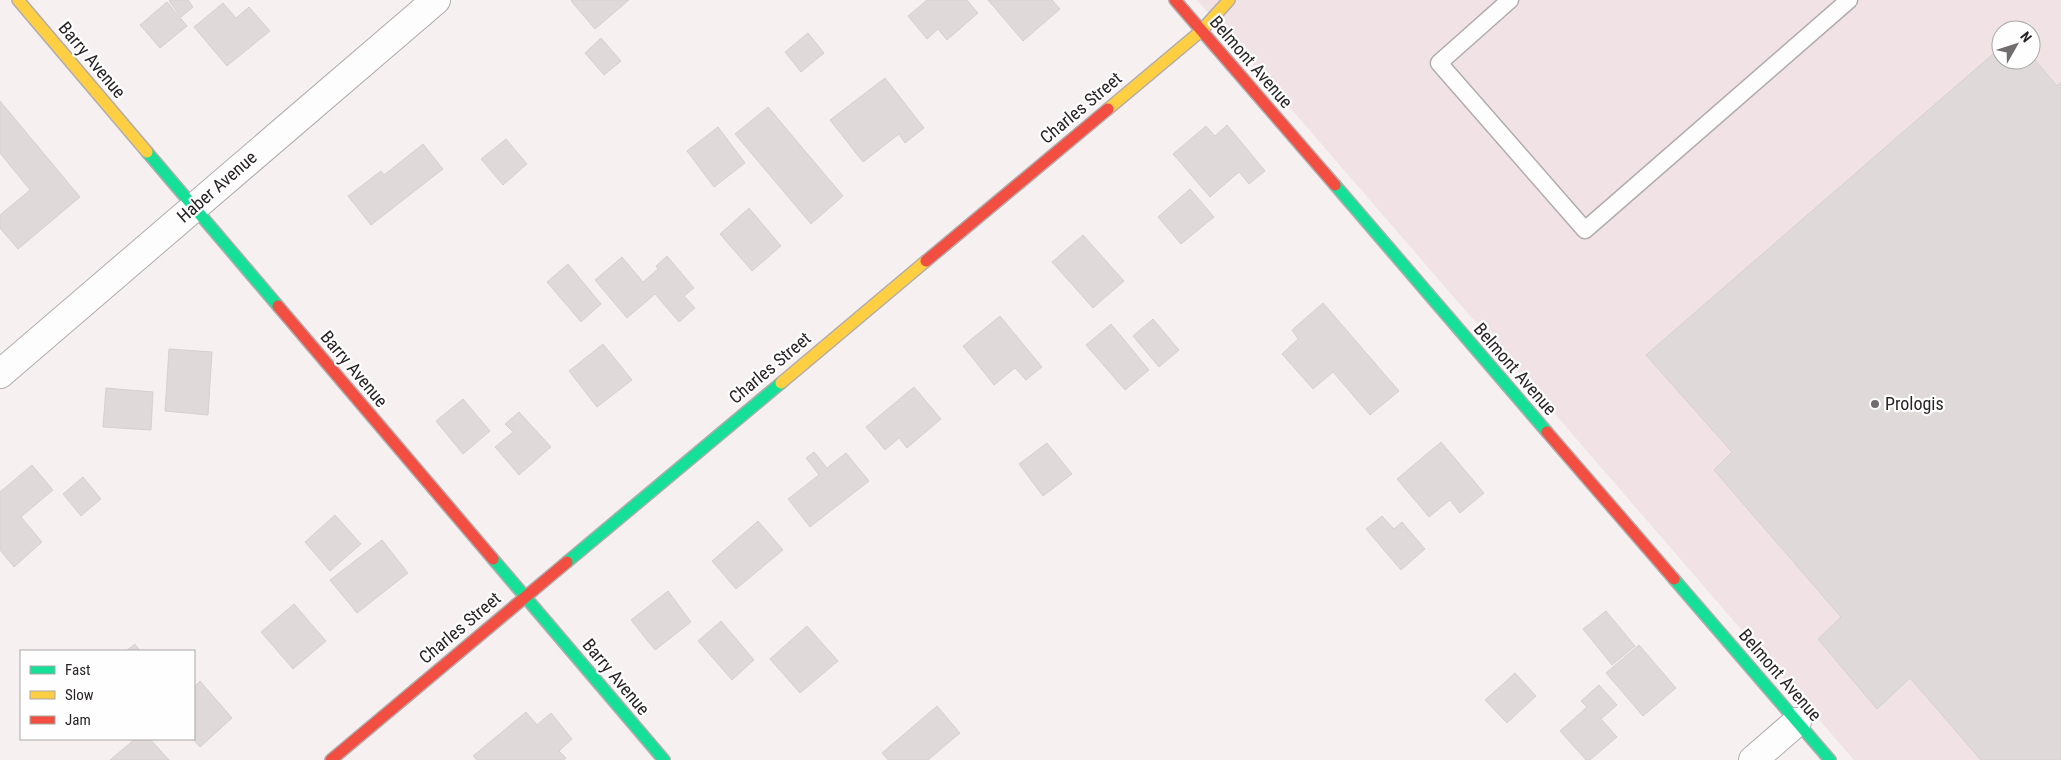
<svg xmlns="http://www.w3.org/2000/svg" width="2061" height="760" font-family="'Roboto Condensed',sans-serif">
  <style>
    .built { fill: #f0e2e5; fill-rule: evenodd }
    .building { fill: #dfd9da; stroke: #d6d1d1 }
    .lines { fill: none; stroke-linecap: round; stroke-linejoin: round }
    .lane-casing { stroke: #b1acad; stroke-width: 19 }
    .street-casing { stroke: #b1acad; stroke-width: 30 }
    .fast-casing { stroke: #b1acad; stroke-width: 14 }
    .slow-casing { stroke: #b1acad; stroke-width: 14 }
    .jam-casing { stroke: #b1acad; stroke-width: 14 }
    .lane { stroke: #fefdfd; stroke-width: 16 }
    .street { stroke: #fefdfd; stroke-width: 28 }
    .fast { stroke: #16e098; stroke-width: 11 }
    .slow { stroke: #ffcf43; stroke-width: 11 }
    .jam { stroke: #f24e42; stroke-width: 11 }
    .poi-dot { fill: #716c6d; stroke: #fefefe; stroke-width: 2 }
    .labels { text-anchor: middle; stroke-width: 4.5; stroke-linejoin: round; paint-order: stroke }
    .street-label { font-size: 18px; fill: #292526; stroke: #fefefe }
    .poi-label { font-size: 18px; fill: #292526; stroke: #fefefe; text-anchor: start }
  </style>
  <rect width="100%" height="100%" fill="#f6f0f1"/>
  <path class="built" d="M1197,0H2061V760H1854ZM2001,30H2031V60H2001Z"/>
  <path class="building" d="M171,0H188L193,7L181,17L169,1Z
    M573,0H629L595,29L571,1Z
    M927,0H967L978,13L947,40L938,29L927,39L908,16Z
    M988,0H1052L1060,9L1023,41Z
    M167,2L187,26L160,48L140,25Z
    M223,3L236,18L249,7L270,31L227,66L194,27Z
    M808,33L824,53L801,72L785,52Z
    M601,38L621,61L604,75L585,53Z
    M2001,47V60H2031V55L2057,86L2061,82V760H1981L1910,678L1877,709L1818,639L1841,617L1714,470L1732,452L1646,355Z
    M885,78L924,128L905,143L899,134L863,162L830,120Z
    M0,101L80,197L18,249L0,228V215L30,190L0,153Z
    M768,107L843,196L811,224L735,134Z
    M1227,125L1265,171L1249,184L1239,172L1210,197L1173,154L1206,126L1215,136Z
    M718,127L745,163L714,187L687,151Z
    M506,139L527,164L503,185L481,159Z
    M423,144L443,169L371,225L348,196L381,171L384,175Z
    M1190,189L1214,217L1181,244L1158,217Z
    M749,208L781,246L752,271L720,234Z
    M1083,235L1124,281L1093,308L1052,262Z
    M667,256L694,288L684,296L695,308L679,322L655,294L627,318L595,280L622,257L643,282L658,269L656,266Z
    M568,264L601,304L581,322L547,282Z
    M1323,303L1399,391L1370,415L1333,372L1313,389L1282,354L1298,339L1292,330Z
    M1000,316L1042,367L1026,380L1015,368L994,385L963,346Z
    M1153,319L1179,350L1159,367L1133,336Z
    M1111,324L1149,370L1125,390L1086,345Z
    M603,344L632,380L597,407L569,371Z
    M169,349L212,352L208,415L165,411Z
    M914,387L941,419L907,448L899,438L885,450L866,427Z
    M106,388L153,392L151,430L103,427Z
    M463,399L490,431L463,454L436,421Z
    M519,412L551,447L519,475L495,447L513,432L505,424Z
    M1441,442L1484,493L1460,513L1450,500L1429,517L1397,479Z
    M1047,443L1072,474L1043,496L1019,464Z
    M814,452L827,468L846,453L869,481L810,527L788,499L819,475L806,458Z
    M32,465L53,490L21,517L42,542L14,567L0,550V492Z
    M83,477L101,499L81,516L63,494Z
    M335,515L361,544L330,571L305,542Z
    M1382,516L1394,529L1402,522L1425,549L1401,570L1366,529Z
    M758,521L783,550L736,589L712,561Z
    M382,540L408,573L357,613L330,580Z
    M668,591L691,622L655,650L631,620Z
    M294,604L326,641L293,669L261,632Z
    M1606,611L1635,646L1612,665L1583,629Z
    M721,621L754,660L732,680L698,641Z
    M807,626L838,661L800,693L770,659Z
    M135,644L140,651H126Z
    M1639,645L1676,688L1643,716L1606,673Z
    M1515,673L1536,696L1507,723L1485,700Z
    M200,681L232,718L200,747L193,739L194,687Z
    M1599,685L1617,705L1601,719L1617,737L1590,760H1586L1560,731L1587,707L1581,701Z
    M937,706L960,733L928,760H888L882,753Z
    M526,712L537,725L551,713L572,739L559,751L566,758L564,760H477L473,756Z
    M135,739H150L169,760H110Z"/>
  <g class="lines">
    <defs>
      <path id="lane" d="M1510,0L1439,63L1585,230L1849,0"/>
      <path id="street" d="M0,374L436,0
        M1753,760L1797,722"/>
      <path id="fast" d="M147,152L278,306
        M1335,185L1547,432
        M493,559L664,760
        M567,562L781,383
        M1674,579L1830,760"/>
      <path id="slow" d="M18,0L147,152
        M1108,109L1201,31L1229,0
        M781,383L926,261"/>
      <path id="jam" d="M1175,0L1335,185
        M926,261L1108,109
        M278,306L493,559
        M1547,432L1674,579
        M331,760L567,562"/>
    </defs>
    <use href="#lane" class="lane-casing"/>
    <use href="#street" class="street-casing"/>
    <use href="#fast" class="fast-casing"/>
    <use href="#slow" class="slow-casing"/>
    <use href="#jam" class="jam-casing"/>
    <use href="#lane" class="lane"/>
    <use href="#street" class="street"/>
    <use href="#fast" class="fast"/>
    <use href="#slow" class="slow"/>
    <use href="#jam" class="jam"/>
  </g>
  <circle class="poi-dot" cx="1875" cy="404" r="5"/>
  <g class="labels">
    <g class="street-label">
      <text transform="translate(92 60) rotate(50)" y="6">Barry Avenue</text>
      <text transform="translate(1251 62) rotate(49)" y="6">Belmont Avenue</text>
      <text transform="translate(1081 108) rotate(-40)" y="6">Charles Street</text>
      <text transform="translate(217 187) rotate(-41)" y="6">Haber Avenue</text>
      <text transform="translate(770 368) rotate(-40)" y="6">Charles Street</text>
      <text transform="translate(354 369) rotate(50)" y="6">Barry Avenue</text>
      <text transform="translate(1515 369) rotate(49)" y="6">Belmont Avenue</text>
      <text transform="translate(460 628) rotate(-40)" y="6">Charles Street</text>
      <text transform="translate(1780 675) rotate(49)" y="6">Belmont Avenue</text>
      <text transform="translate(616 677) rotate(50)" y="6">Barry Avenue</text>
    </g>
    <g class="poi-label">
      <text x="1885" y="410">Prologis</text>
    </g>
  </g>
  <rect x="20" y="650" width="175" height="90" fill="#fefefe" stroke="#a9a7a8"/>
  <rect x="30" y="666" width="25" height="8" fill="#16e098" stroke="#a9a7a8"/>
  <text x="65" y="675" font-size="15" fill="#292526">Fast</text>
  <rect x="30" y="691" width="25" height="8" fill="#ffcf43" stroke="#a9a7a8"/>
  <text x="65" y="700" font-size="15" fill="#292526">Slow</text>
  <rect x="30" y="716" width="25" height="8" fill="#f24e42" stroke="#a9a7a8"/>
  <text x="65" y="725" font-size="15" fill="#292526">Jam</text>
  <g transform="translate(2016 45) rotate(51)"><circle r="24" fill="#fefefe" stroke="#a9a7a8"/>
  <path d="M0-4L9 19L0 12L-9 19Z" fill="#716c6d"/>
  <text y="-8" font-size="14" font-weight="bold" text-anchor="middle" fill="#292526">N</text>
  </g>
</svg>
